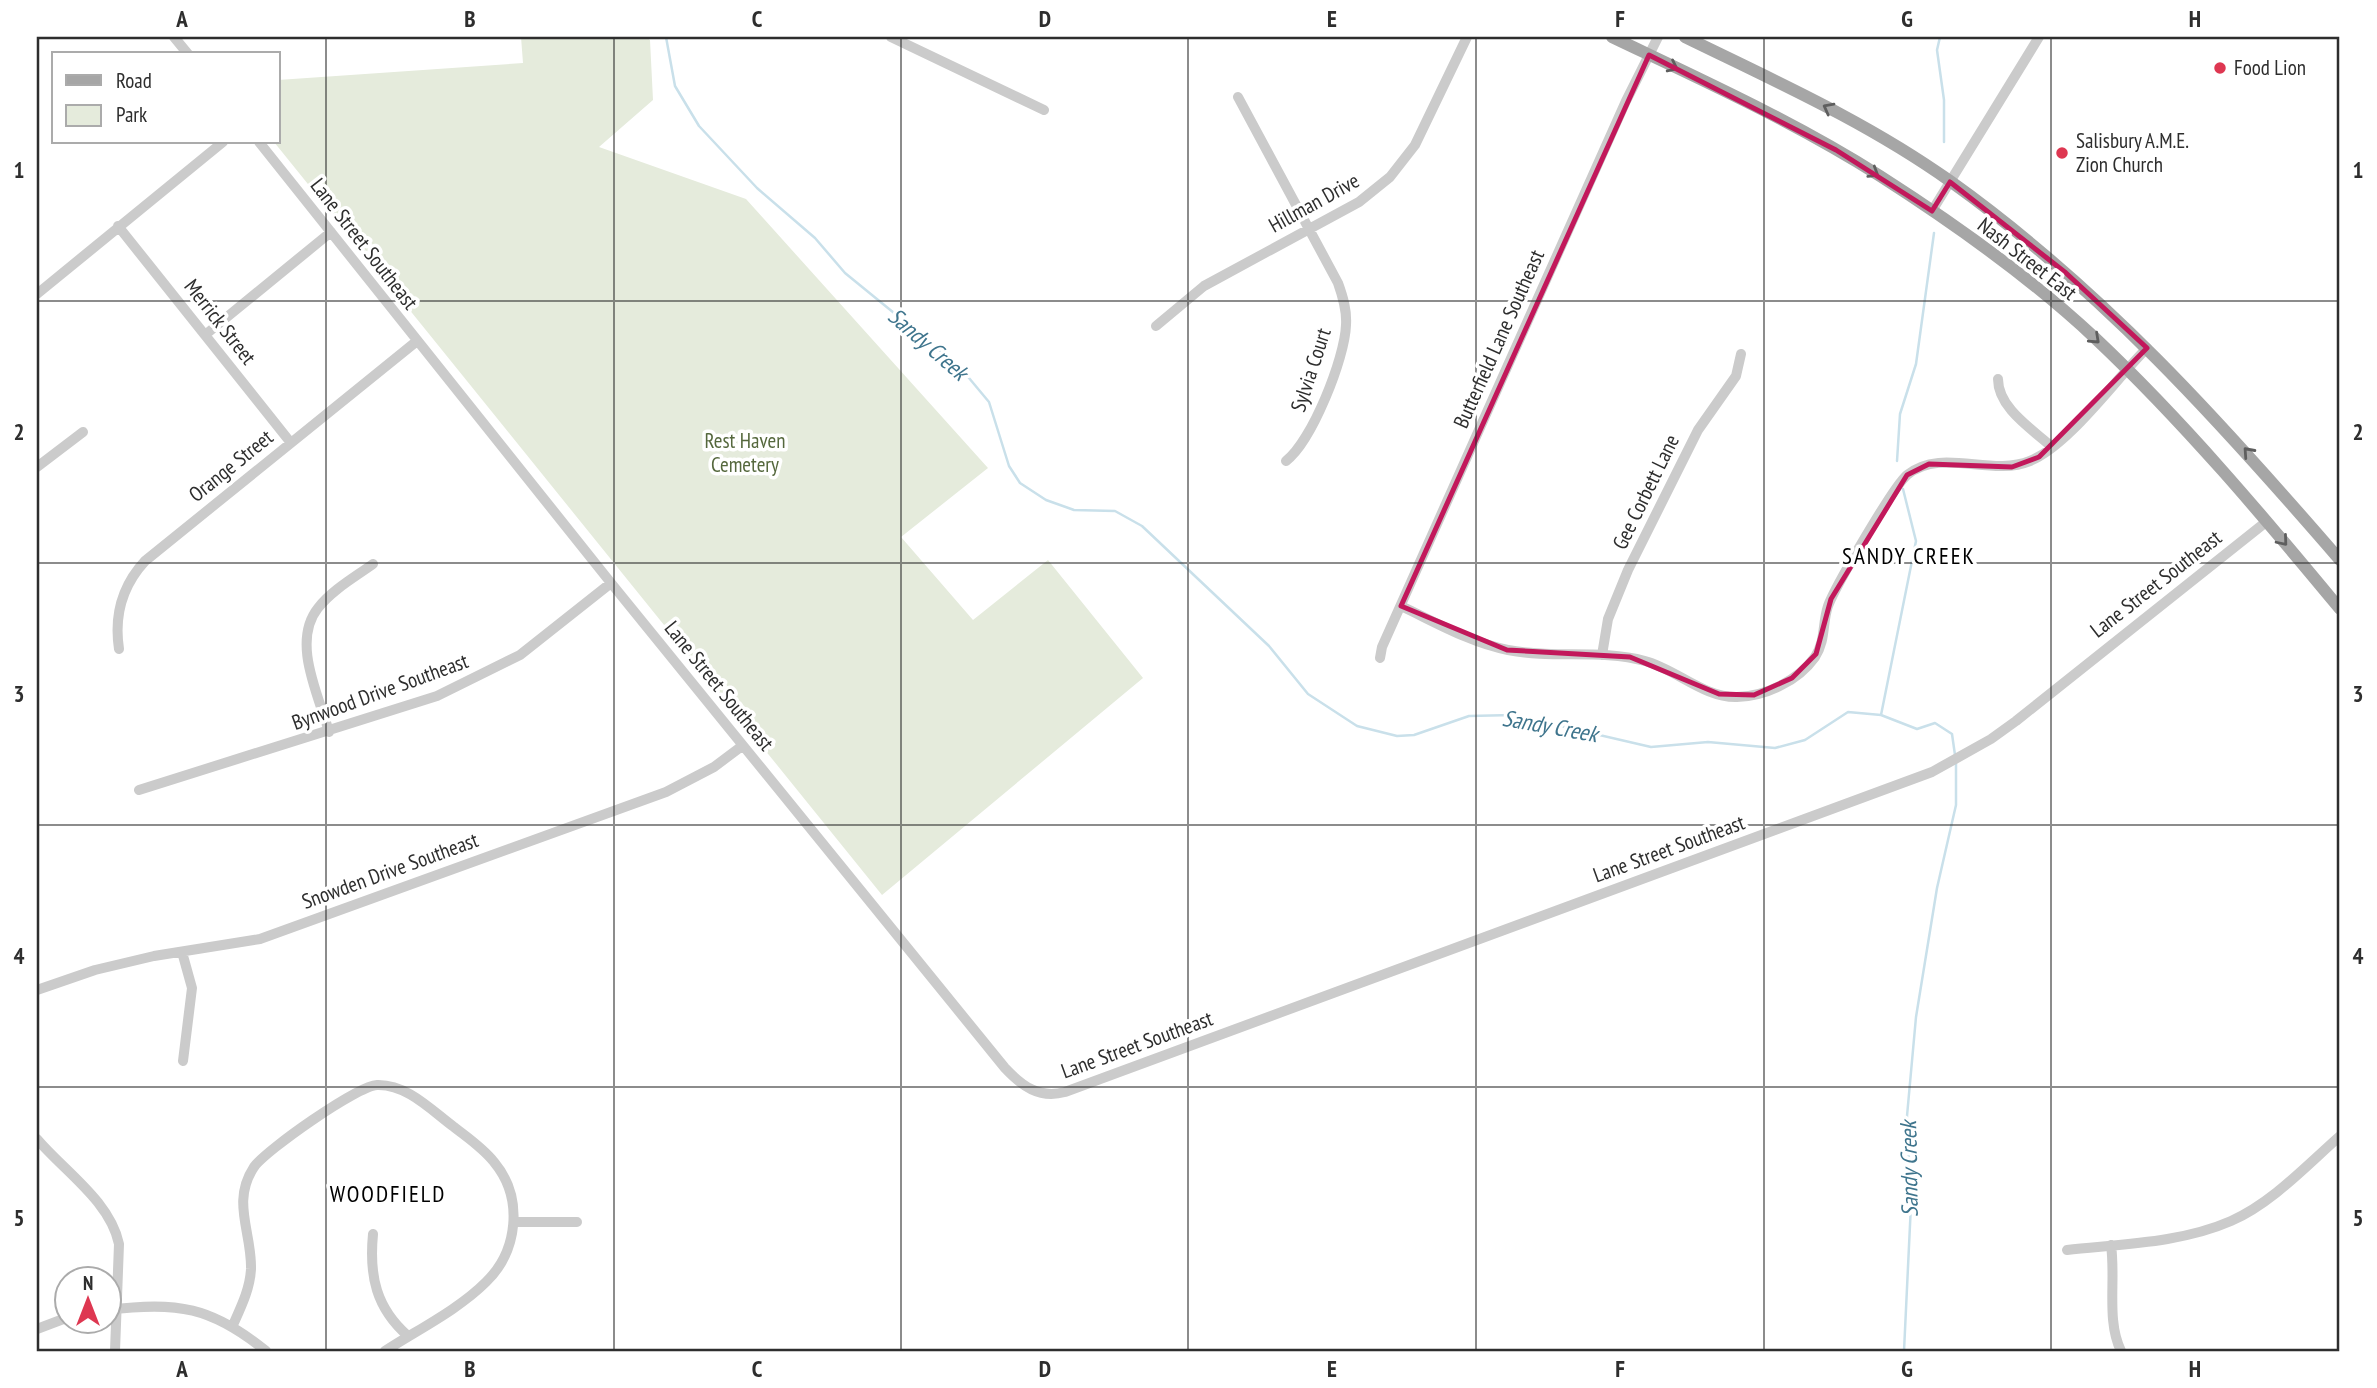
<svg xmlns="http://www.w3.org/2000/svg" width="2377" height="1388" font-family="'PT Sans Narrow',sans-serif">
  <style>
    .green { fill: #e5ebdc }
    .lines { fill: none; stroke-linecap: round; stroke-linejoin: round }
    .stream { stroke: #c9e0ea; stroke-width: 2.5 }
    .minor { stroke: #cbcbcb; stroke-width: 10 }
    .major { stroke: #a6a6a6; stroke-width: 12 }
    .oneway { stroke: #5e5e5e }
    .marked { fill: none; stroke: #c2185b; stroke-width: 5; stroke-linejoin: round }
    .grid { fill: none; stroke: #2e2e2e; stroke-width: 2; stroke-opacity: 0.55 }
    .poi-dot { fill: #de3751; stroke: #fff; stroke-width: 2.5 }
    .labels { text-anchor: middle; stroke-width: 7; stroke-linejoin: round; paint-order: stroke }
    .poi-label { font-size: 21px; fill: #2e2e2e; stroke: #fff; text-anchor: start }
    .street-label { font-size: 21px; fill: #2e2e2e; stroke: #fff }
    .park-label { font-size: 21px; fill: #55683d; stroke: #fff }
    .water-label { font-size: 23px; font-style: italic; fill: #3f758d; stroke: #fff }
    .neighbourhood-label { font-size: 23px; letter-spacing: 2px; fill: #000; stroke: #fff }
    .neatline { fill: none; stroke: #2e2e2e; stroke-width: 2.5 }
    .grid-label { font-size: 23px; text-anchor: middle; font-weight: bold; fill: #2e2e2e }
  </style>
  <rect width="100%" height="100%" fill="#fff"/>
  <path class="green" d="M521,37H647L650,40L653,100L599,147L746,199L988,468L901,537L973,620L1048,560L1143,678L882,895L274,142H278V80L523,63Z"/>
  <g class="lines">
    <path class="stream" d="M666,37L675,86L699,126L757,188L815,238L845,273L959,366L989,402L1009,466L1020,483L1046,500L1074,510L1115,511L1142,526L1269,646L1308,694L1357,726L1397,736L1414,735L1469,716L1513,715L1651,747L1708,742L1775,748L1805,740L1848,712L1881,715L1917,729L1935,723L1952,734L1955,755
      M1940,37L1937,50L1944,100V142
      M1897,461L1900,414L1916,364L1934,233
      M1881,715L1916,541L1903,489
      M1904,1351L1911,1204L1907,1116L1916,1017L1937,888L1956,805V762"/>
    <path class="minor" d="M174,37L188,54
      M891,37L1044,110
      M1238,97L1338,283C1343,297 1347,310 1346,325C1345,358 1312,441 1286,461
      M259,142L611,583L1005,1068C1022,1086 1039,1099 1065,1092L1932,772L1991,739L2016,721L2266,522
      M1932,211L2039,37
      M118,226L291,443
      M37,294L223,142
      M1156,326L1204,286L1359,202L1390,177L1415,145L1467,37
      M205,335L331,232
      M1998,379C1998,408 2032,429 2052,447
      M37,467L83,432
      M1401,606C1435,622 1471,643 1508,650C1553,659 1600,649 1645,661C1676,669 1704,698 1737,697C1766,696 1798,681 1815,657C1826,640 1822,624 1828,606C1835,587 1893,487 1907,475C1941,447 1991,477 2030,461C2069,445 2115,380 2147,348
      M119,649C114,616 122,586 145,561L417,341
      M1602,655L1608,619L1628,570L1698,430L1736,376L1741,354
      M1380,658L1382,647L1626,101L1658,37
      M329,732C319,696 291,642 318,608C332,590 355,577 373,564
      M139,790L437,696L520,655L611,583
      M182,952L192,988L183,1061
      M37,990L95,970L154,956L260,939L666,792L714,767L742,746
      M37,1139C64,1171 110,1201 119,1244L115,1351
      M515,1222H577
      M373,1234C369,1276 376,1308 408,1336
      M2111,1245C2116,1280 2106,1320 2121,1351
      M2067,1250C2121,1244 2181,1243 2231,1221C2272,1203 2307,1165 2340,1136
      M108,1310C177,1301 212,1307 266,1351
      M233,1325C241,1307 250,1289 251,1269C252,1232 231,1202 254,1167C266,1150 357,1086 377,1085C407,1084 431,1110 454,1127C468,1138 483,1148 494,1162C524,1198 518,1251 486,1282C458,1310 417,1330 385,1351
      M37,1329L66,1318"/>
    <path class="major" d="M1612,37C1702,80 1795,122 1880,176C1955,224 2030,277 2095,338C2184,422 2263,516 2340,609
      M1685,37C1775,81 1867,122 1950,181C2101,289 2219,420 2340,560"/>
  </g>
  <defs><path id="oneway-chevron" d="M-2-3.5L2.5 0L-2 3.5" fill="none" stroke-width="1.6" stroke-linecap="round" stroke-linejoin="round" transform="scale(1.75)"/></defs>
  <g class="oneway">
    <use href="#oneway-chevron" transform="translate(1673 67) rotate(26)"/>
    <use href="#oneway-chevron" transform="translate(1828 108) rotate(-152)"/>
    <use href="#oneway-chevron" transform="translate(1874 173) rotate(32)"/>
    <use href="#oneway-chevron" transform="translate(2095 339) rotate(43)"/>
    <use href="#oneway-chevron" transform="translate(2248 452) rotate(-132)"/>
    <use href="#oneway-chevron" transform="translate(2283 541) rotate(50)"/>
  </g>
  <path class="marked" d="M1649,55L1836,150L1932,211L1950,182L2066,273L2147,348L2039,457L2012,467L1929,464L1907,475L1831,599L1816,654L1792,678L1754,695L1719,694L1630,657L1507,650L1401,606Z"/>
  <path class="grid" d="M326,37V1351M614,37V1351M901,37V1351M1188,37V1351M1476,37V1351M1764,37V1351M2051,37V1351M37,301H2340M37,563H2340M37,825H2340M37,1087H2340"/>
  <g class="poi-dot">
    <circle cx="2220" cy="68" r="7"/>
    <circle cx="2062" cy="153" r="7"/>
  </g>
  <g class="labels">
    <g class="poi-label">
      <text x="2234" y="75">Food Lion</text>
      <text x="2076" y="148">Salisbury A.M.E.<tspan x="2076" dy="24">Zion Church</tspan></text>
    </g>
    <g class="street-label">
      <text transform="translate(1314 203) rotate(-29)" y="7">Hillman Drive</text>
      <text transform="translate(364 244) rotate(52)" y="7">Lane Street Southeast</text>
      <text transform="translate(2027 259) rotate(38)" y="7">Nash Street East</text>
      <text transform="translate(220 322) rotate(52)" y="7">Merrick Street</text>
      <text transform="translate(1499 339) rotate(-66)" y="7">Butterfield Lane Southeast</text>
      <text transform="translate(1311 370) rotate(-72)" y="7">Sylvia Court</text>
      <text transform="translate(231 466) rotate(-39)" y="7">Orange Street</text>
      <text transform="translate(1646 492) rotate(-64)" y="7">Gee Corbett Lane</text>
      <text transform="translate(2156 584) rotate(-38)" y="7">Lane Street Southeast</text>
      <text transform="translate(719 686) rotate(51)" y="7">Lane Street Southeast</text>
      <text transform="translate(380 692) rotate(-20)" y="7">Bynwood Drive Southeast</text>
      <text transform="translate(1669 849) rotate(-20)" y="7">Lane Street Southeast</text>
      <text transform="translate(390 871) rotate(-20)" y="7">Snowden Drive Southeast</text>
      <text transform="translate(1137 1045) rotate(-20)" y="7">Lane Street Southeast</text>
    </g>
    <g class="park-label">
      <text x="745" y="448">Rest Haven<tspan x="745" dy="24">Cemetery</tspan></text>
    </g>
    <g class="water-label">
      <text transform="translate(928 344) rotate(41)" y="8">Sandy Creek</text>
      <text transform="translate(1550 726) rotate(10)" y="8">Sandy Creek</text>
      <text transform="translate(1909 1169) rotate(-91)" y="8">Sandy Creek</text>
    </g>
    <g class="neighbourhood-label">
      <text x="1909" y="564">SANDY CREEK</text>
      <text x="388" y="1202">WOODFIELD</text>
    </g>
  </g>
  <rect width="2377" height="1388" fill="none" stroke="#ffffff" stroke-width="77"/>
  <rect x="52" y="52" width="228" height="91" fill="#ffffff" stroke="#ababab" stroke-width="2"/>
  <rect x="66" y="75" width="35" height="10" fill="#a6a6a6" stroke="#ababab" stroke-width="2"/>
  <text x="116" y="88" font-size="21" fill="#2e2e2e">Road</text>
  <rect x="66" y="105" width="35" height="21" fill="#e5ebdc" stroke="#ababab" stroke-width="2"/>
  <text x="116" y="122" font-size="21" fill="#2e2e2e">Park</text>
  <g transform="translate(88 1300)"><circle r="33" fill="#ffffff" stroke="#ababab" stroke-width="2"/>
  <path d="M0-5L12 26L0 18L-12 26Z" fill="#de3751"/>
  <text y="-10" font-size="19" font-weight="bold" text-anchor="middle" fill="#2e2e2e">N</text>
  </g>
  <rect x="38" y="38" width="2300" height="1312" class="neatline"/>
  <g class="grid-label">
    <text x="182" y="27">A</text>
    <text x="470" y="27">B</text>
    <text x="757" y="27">C</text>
    <text x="1045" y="27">D</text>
    <text x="1332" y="27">E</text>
    <text x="1620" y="27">F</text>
    <text x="1907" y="27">G</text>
    <text x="2195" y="27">H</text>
    <text x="19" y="178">1</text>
    <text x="2358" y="178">1</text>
    <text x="19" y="440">2</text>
    <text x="2358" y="440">2</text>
    <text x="19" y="702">3</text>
    <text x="2358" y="702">3</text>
    <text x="19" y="964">4</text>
    <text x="2358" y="964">4</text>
    <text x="19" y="1226">5</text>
    <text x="2358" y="1226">5</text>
    <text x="182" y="1377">A</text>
    <text x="470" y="1377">B</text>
    <text x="757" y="1377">C</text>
    <text x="1045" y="1377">D</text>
    <text x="1332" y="1377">E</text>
    <text x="1620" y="1377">F</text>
    <text x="1907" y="1377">G</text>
    <text x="2195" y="1377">H</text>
  </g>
</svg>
